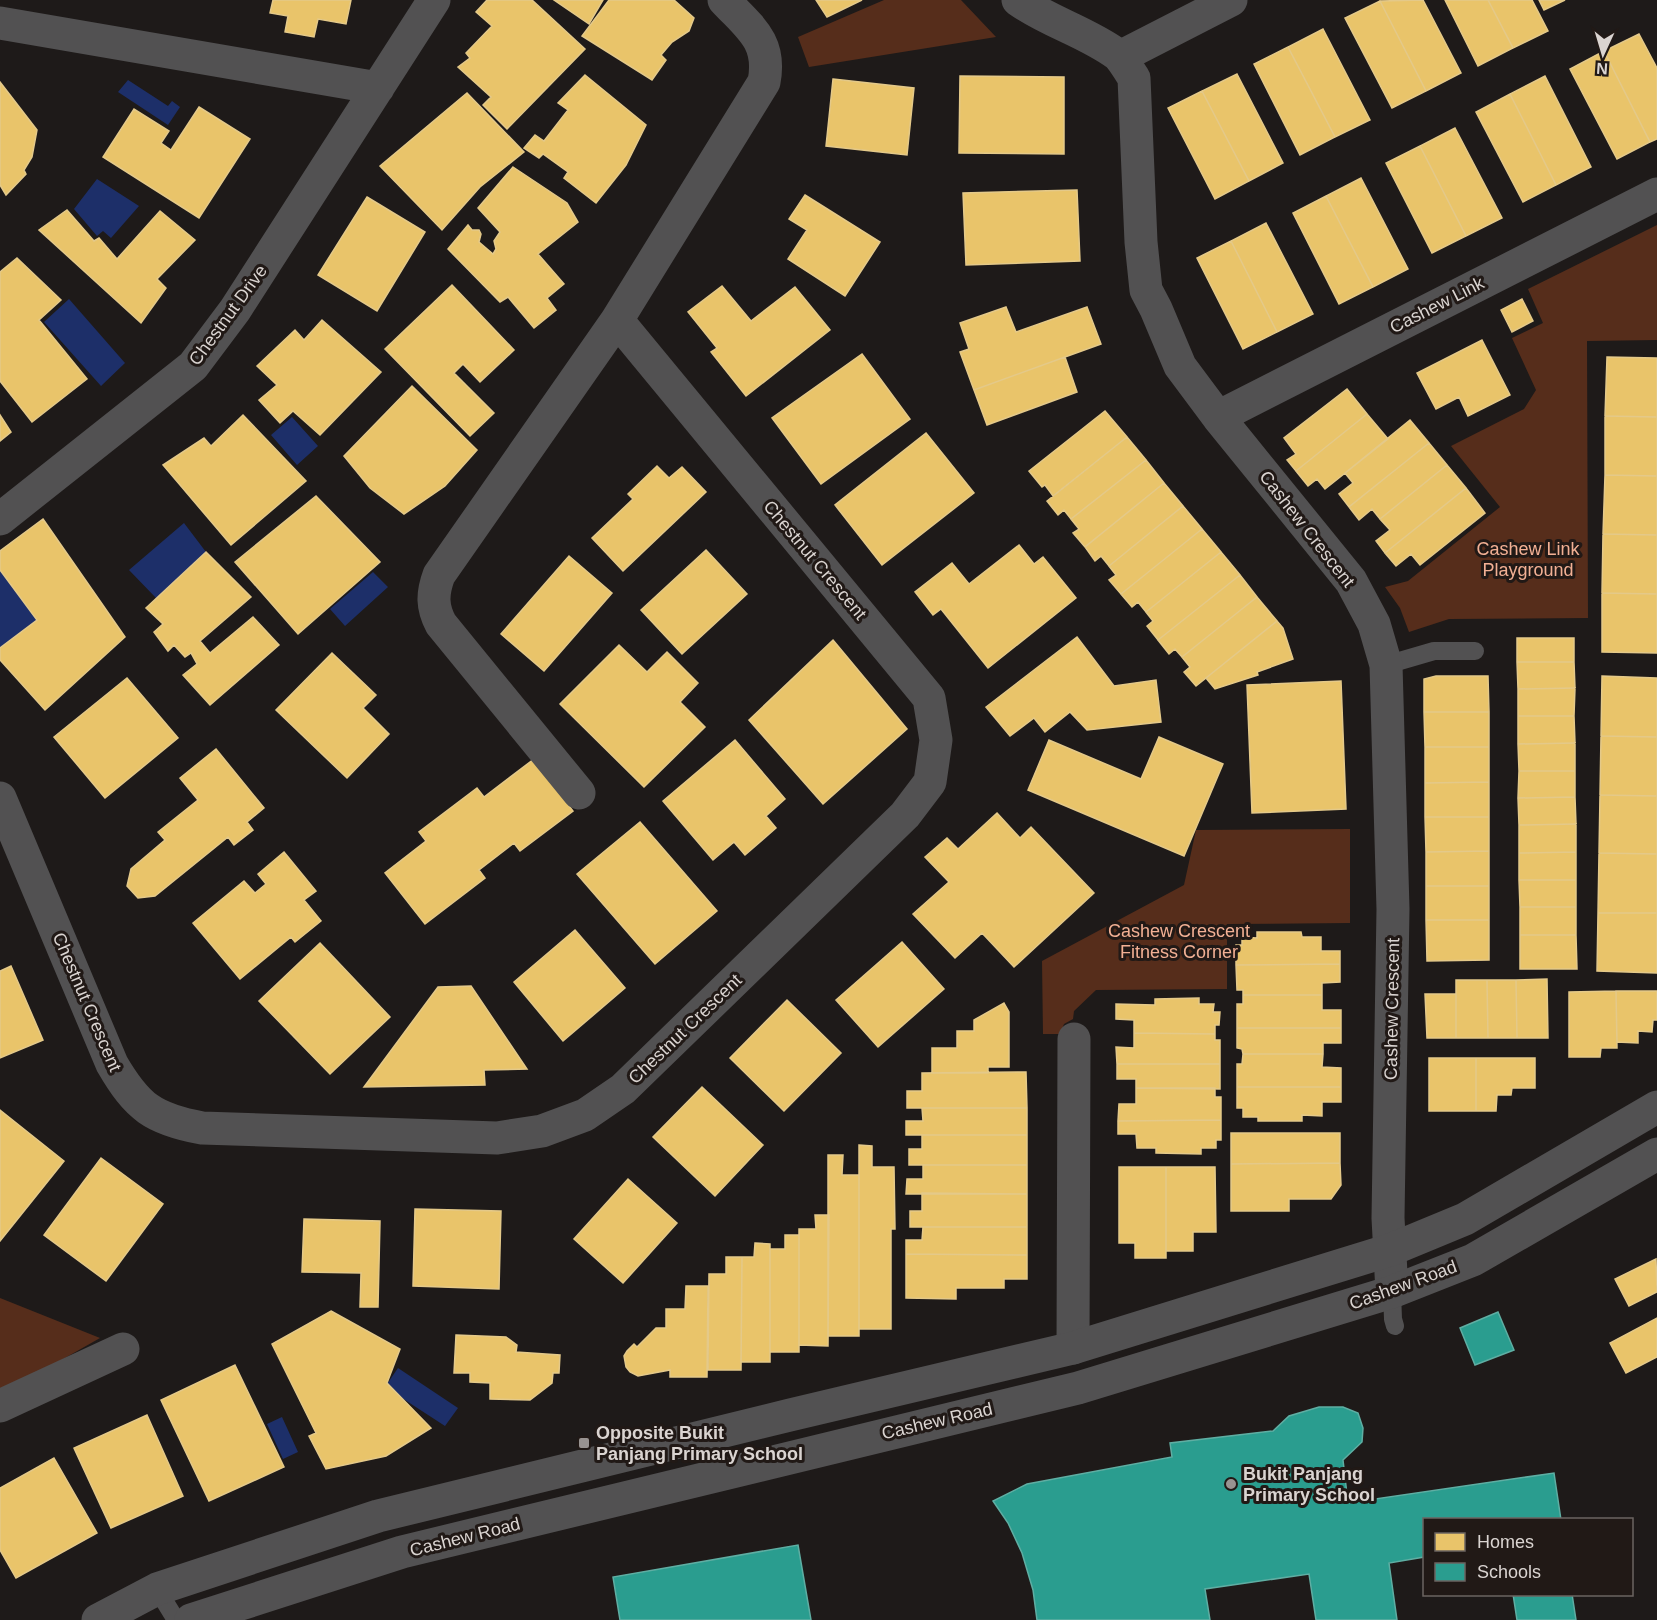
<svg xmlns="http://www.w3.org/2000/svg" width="1657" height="1620" font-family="Arial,sans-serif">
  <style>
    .green { fill: #562d1b }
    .water { fill: #1d2f69 }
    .homes { fill: #e9c46a; stroke: #e4c989; stroke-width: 1.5 }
    .schools { fill: #2a9d8f; stroke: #5faea3; stroke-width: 1.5 }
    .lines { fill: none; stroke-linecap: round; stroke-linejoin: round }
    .service { stroke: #525152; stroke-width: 18 }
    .minor { stroke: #525152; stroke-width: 33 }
    .tertiary { stroke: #525152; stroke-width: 33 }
    .poi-dot { fill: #989391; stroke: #211916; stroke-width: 2 }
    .labels { text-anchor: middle; stroke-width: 6; stroke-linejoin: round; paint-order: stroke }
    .street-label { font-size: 18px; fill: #dad4d1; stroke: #211916 }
    .park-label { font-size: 18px; fill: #f2b094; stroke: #211916 }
    .poi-label { font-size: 18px; font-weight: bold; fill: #dad4d1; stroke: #211916; text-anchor: start }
  </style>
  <rect width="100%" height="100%" fill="#1e1a19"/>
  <path class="green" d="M884,0H961L996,37L809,67L798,37Z
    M1657,225V340L1587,341L1588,618L1449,619L1409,632L1400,608L1385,587L1408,581L1500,507L1451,446L1524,409L1536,390L1512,338L1543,323L1528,289Z
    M1350,829V923L1227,924V989L1096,990L1074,1011L1073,1019L1064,1024L1060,1034H1043L1042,961L1184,885L1196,830Z
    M0,1298L100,1338L0,1395Z"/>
  <path class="water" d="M128,80L168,106L172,101L180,107L168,125L118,92Z
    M97,179L139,206L111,238L103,231L97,236L74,209Z
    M69,299L125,363L101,386L44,322Z
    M292,417L318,446L297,465L271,435Z
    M184,523L206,552L157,599L129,570Z
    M0,570L37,620L0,648Z
    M373,572L388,587L345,626L330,609Z
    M398,1368L458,1408L445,1426L385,1387Z
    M282,1417L298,1452L283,1459L267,1424Z"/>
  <path class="homes" d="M273,0H351L346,24L318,19L314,37L285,32L288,16L270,13Z
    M487,0H532L585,49L507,129L483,105L491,97L458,67L470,58L466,53L492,26L476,12Z
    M554,0H603L589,24Z
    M609,0H674L694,18L689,31L672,42L661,55L666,60L652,80L582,36Z
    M816,0H862L827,17Z
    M1423,0L1461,73L1426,91L1380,1Z
    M1445,0H1488L1513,48L1478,66Z
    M1488,0H1532L1548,31L1513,48Z
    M1539,0H1565L1544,10Z
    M1380,1L1426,91L1392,108L1345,18Z
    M1323,29L1370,120L1335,137L1288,47Z
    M1639,34L1657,68V139L1650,142L1604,51Z
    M1288,47L1335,137L1300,155L1254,64Z
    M1604,51L1650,142L1617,159L1570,69Z
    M1237,74L1283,163L1249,181L1202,91Z
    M585,75L646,125L626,165L596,203L564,178L568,172L543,154L539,158L524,148L535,135L544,141L568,110L558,103Z
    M960,76L1064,77V154L959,153Z
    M1545,76L1591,167L1556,185L1510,94Z
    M833,79L914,88L907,155L826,146Z
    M0,82L37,130L32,157L24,170L26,174L6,195L0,185Z
    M1202,91L1249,181L1215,199L1168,108Z
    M467,93L524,152L480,187L442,230L380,166Z
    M1510,94L1556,185L1523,202L1476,112Z
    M199,107L250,139L199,218L103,157L134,109L169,131L161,143L171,150Z
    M1455,128L1502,218L1466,236L1420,146Z
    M1420,146L1466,236L1432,253L1386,163Z
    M513,167L567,203L578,222L538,254L564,284L547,298L556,310L534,328L508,297L500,302L448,249L468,225L472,230H479L481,234L479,242L493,254L496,249L494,241L500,232L478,208Z
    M1361,178L1408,269L1373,287L1326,196Z
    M1077,190L1080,261L966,265L963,193Z
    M805,195L880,242L845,296L788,259L807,230L789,219Z
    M1326,196L1373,287L1339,304L1293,213Z
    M367,197L425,232L377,311L318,275Z
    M67,210L94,241L99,238L117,259L160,211L195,240L157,279L166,288L141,323L39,230Z
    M1266,223L1313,314L1277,332L1231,241Z
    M1231,241L1277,332L1243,349L1197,258Z
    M17,258L61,300L39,320L87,379L32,422L0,381V272Z
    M452,285L514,350L480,382L463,364L454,373L494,413L470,436L385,349Z
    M722,286L751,321L795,287L830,330L746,396L711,352L717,348L688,312Z
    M1522,299L1533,321L1512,332L1501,310Z
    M1006,307L1016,332L1087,307L1101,344L974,390L960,352L969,349L960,323Z
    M322,320L381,372L320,435L293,411L280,423L259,400L277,385L257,366L295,330L304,340Z
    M1482,340L1510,395L1468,416L1459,397L1436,409L1417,373Z
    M862,354L910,419L821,484L772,418Z
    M1065,357L1077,392L987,425L974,390Z
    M1607,357L1657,358V417L1605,416Z
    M412,386L477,450L445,486L404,514L370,488L344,456Z
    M1347,389L1367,414L1296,471L1287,460L1296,454L1284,438Z
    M1105,411L1127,437L1053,496L1045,485L1042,487L1029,471Z
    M1367,414L1388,439L1325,489L1317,479L1308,486L1296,471Z
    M0,415L11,432L0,441Z
    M243,415L306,481L231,545L163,465L204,438L211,446Z
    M1605,416L1657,417V476L1605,475Z
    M1410,420L1429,443L1349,507L1339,494L1353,483L1345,473Z
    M926,433L974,493L882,565L835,505Z
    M1127,437L1146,460L1071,519L1064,510L1058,515L1047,501Z
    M1429,443L1447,465L1380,519L1372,509L1359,520L1349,507Z
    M1146,460L1164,483L1085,547L1073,533L1079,529L1071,519Z
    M1447,465L1466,488L1385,553L1376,541L1390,530L1380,519Z
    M657,466L669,478L682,467L706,492L623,571L592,538L633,499L628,494Z
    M1605,475L1657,476V535L1603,534Z
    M1164,483L1183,506L1109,566L1101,556L1095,561L1085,547Z
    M1466,488L1485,513L1420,565L1411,554L1396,566L1385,553Z
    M316,496L380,562L298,634L235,562Z
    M1183,506L1202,529L1121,594L1109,580L1116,575L1109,566Z
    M43,519L125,637L45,710L0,660V648L37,620L0,570V551Z
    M1202,529L1221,552L1146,612L1138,602L1132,607L1121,594Z
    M1603,534L1657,535V594L1602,593Z
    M1019,545L1034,564L1043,557L1076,598L988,668L941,609L933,615L915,592L952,563L969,584Z
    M706,550L747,594L682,654L641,610Z
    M206,552L251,597L200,641L210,653L253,617L279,645L210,705L183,675L197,664L191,653L185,657L174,645L168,651L154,632L163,624L146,608Z
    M1221,552L1240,575L1158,640L1147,626L1153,621L1146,612Z
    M569,556L612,593L544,671L501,634Z
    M1240,575L1257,597L1182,657L1175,649L1169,654L1158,640Z
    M1602,593L1657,594V653L1602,652Z
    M1257,597L1277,621L1196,686L1184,672L1190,667L1182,657Z
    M1277,621L1283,628L1293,659L1257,672L1258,675L1215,689L1206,678Z
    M1077,637L1114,686L1156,680L1161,722L1087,730L1070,712L1045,732L1034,718L1010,736L986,707Z
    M1517,638H1574V662H1517Z
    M833,640L907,729L823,804L749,720Z
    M619,645L647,672L667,652L698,683L680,702L705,727L644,787L560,704Z
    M332,653L376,695L363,708L389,734L347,778L276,710Z
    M1517,662H1574L1575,688L1518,689Z
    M1436,676H1488L1489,712H1424V679Z
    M1602,676L1657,678V737L1601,736Z
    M127,678L178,738L105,798L54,737Z
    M1341,681L1346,809L1252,813L1247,685Z
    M1575,688L1574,716H1518V689Z
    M1424,712H1489V747H1425Z
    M1518,716H1574L1575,743L1518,744Z
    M1601,736L1657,737V796L1600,795Z
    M1159,737L1223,764L1184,856L1028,790L1049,740L1141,779Z
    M735,740L785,799L766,816L776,828L745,855L734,842L713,860L663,801Z
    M1575,743V771H1519L1518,744Z
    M1425,747H1489V782L1425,783Z
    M216,749L264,808L247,822L253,830L234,845L228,837L155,896L138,898L127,886L131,869L165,840L158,832L198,800L180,778Z
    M534,759L573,811L520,851L514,843L479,870L485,878L425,924L385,873L426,841L419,832L477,788L484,797Z
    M1519,771H1575V797L1518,798Z
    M1489,782V817H1425V783Z
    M1600,795L1657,796V854L1599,853Z
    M1575,797L1576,824L1519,825L1518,798Z
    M997,813L1020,838L1031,827L1094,893L1014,967L982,933L955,958L913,914L949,882L925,857L947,838L958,849Z
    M1425,817H1489V851L1426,852Z
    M640,822L717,911L655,964L577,874Z
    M1576,824V852L1519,853V825Z
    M1489,851V886H1426V852Z
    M284,852L316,891L304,900L321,921L295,942L291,937L240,979L193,923L244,881L255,893L266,884L258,874Z
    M1576,852V880H1519V853Z
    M1599,853L1657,854V913H1598Z
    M1519,880H1576V907H1520Z
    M1426,886H1489V920H1426Z
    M1520,907H1576V935H1520Z
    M1598,913H1657V973L1597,971Z
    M1426,920H1489V960L1427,961Z
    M575,930L625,988L563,1041L514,982Z
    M1257,932H1301L1302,937H1321V951H1340V964L1236,965V945H1242V937L1257,938Z
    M1520,935H1576L1577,969H1520Z
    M902,942L944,989L878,1047L836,1000Z
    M320,943L390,1017L330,1074L259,1001Z
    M1340,964V982L1322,983V995H1243V990H1237L1236,965Z
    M11,966L43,1040L0,1058V971Z
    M1547,979L1548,1038H1517L1516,980Z
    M1456,980H1487L1488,1038H1456Z
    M1487,980H1516L1517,1038H1488Z
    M471,986L527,1069L484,1070L485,1085L364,1087L438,987Z
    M1616,991L1617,1048H1601L1600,1057H1569V992Z
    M1616,991H1657V1020H1653L1652,1032L1638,1031V1043L1617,1042Z
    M1425,994H1456V1038H1427Z
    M1243,995H1322V1010H1341V1028H1237V1004H1243Z
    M1199,998V1004H1214L1213,1012H1220L1219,1025H1215V1034L1134,1033V1020L1116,1019V1004L1155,1005V999Z
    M787,1000L841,1053L784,1111L730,1058Z
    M1004,1003L1009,1012V1067H988V1073H932V1048H957V1031H974V1020Z
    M1237,1028H1341V1043H1323V1054H1243L1242,1049L1237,1048Z
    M1134,1033L1215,1034V1040H1220V1064H1117L1116,1047L1134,1048Z
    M1243,1054H1323L1322,1067L1341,1068V1087H1237V1064H1242Z
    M1429,1058H1476V1111H1429Z
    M1476,1058H1535V1088H1512L1511,1095H1497L1496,1111H1476Z
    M1117,1064H1220V1089L1136,1088V1079H1117Z
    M1026,1072L1027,1108H907V1091H922V1073Z
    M702,1087L763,1145L715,1196L653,1137Z
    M1237,1087H1341V1102H1322V1116L1302,1115V1121H1258V1117H1243V1108H1237Z
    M1136,1088H1215V1097H1221V1120L1118,1121L1119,1104H1136Z
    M922,1108H1027V1135H906V1121H923Z
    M0,1110L64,1161L0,1241Z
    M1221,1120V1140H1216V1148H1201V1154L1156,1153V1148H1137L1136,1134H1118V1121Z
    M1231,1133H1340V1163L1231,1164Z
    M922,1135H1027V1165H909V1149H922Z
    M859,1145L872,1146V1167H894L895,1229H891V1329H859Z
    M828,1155H843L842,1175H859V1336H828Z
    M101,1158L163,1204L106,1281L44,1235Z
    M1340,1163L1341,1185L1331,1199H1289V1211H1231V1164Z
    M923,1165H1027V1194H906L907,1179H923Z
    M1119,1167H1166V1258H1135V1243H1119Z
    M1166,1167H1215L1216,1232H1193V1251H1166Z
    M628,1179L677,1223L623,1283L574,1239Z
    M922,1193L1027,1194V1227H910V1211H922Z
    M415,1209L501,1211L499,1289L413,1286Z
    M815,1215H829L828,1346L799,1345V1229H816Z
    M304,1219L380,1221L378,1307H360L361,1273L302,1272Z
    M923,1227H1027V1255L906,1254V1240H922Z
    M785,1235H799V1352H770V1249H785Z
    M755,1243L770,1244V1362H741L742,1257H754Z
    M906,1254L1027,1255V1279H1004V1288H956V1299L906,1298Z
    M726,1257H742L741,1370H708L709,1274H726Z
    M1656,1259L1657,1292L1629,1306L1615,1279Z
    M686,1286H708L707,1377H670V1370L638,1376L630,1372L626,1367L624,1356L627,1351L634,1344L637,1347L656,1328H666V1309H685Z
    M331,1311L400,1349L387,1383L431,1428L386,1456L326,1469L309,1436L316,1433L272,1344Z
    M1657,1318V1357L1626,1373L1610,1343Z
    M456,1335L506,1337L517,1345L516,1352L560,1355L559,1373H553L552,1383L530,1400L490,1399V1383L470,1382V1373H454Z
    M235,1365L284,1467L209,1501L161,1400Z
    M147,1415L183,1496L111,1528L74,1448Z
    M54,1458L97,1533L16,1578L0,1550V1488Z"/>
  <path class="schools" d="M1498,1312L1514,1350L1475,1365L1460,1328Z
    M1319,1407H1343L1358,1413L1363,1428L1362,1442L1343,1460L1348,1503L1554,1473L1561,1520H1424V1557L1389,1563L1397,1620H1316L1309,1574L1205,1589L1210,1620H1037L1033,1590L1022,1553L1008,1523L993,1501L1027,1484L1172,1457L1170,1443L1273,1431L1289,1416Z
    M798,1545L811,1620H620L613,1577Z
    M1513,1594H1572L1576,1620H1517Z"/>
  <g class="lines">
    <path class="service" d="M1386,665L1434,651H1475
      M1392,1292L1393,1319L1395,1326
      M157,1589L176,1620"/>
    <path class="minor" d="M1018,0C1049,22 1087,32 1118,55C1124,61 1129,71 1134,78L1141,242L1146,290L1156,309L1180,366L1218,417L1351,581L1374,624L1386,665L1393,909L1388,1218L1392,1292
      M0,23L378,88
      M1120,57L1231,0
      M1218,417L1657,194
      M0,519L193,366L235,310L434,0
      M579,793L441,624C432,607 432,594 439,575L617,320L764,82C772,41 749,27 724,0
      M0,798L112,1064C137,1107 153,1119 202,1128L497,1138L542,1131L585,1115L623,1089L905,815L930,782L936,740L929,698L617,320
      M1073,1348L1074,1039
      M0,1406L123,1349"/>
    <path class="tertiary" d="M98,1620L157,1589L378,1516L790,1415L1073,1348L1390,1250L1465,1219L1657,1107
      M191,1620L402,1552L1078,1388L1392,1292L1473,1260L1657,1154"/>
  </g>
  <g class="poi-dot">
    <rect x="578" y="1437" width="12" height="12" rx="3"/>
    <circle cx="1231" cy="1484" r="6"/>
  </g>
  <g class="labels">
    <g class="street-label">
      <text transform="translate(1437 305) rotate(-27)" y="6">Cashew Link</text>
      <text transform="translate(228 315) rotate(-54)" y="6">Chestnut Drive</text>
      <text transform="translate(1307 529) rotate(52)" y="6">Cashew Crescent</text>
      <text transform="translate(815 560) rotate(50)" y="6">Chestnut Crescent</text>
      <text transform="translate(87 1002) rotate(67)" y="6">Chestnut Crescent</text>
      <text transform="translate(1392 1009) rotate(-89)" y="6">Cashew Crescent</text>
      <text transform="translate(685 1029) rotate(-44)" y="6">Chestnut Crescent</text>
      <text transform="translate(1403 1285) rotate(-20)" y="6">Cashew Road</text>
      <text transform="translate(937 1421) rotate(-13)" y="6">Cashew Road</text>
      <text transform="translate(465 1537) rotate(-14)" y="6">Cashew Road</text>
    </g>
    <g class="park-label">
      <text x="1528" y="555">Cashew Link<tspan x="1528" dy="21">Playground</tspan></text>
      <text x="1179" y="937">Cashew Crescent<tspan x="1179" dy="21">Fitness Corner</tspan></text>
    </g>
    <g class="poi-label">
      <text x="596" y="1439">Opposite Bukit<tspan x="596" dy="21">Panjang Primary School</tspan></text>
      <text x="1243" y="1480">Bukit Panjang<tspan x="1243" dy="21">Primary School</tspan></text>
    </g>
  </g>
  <rect x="1423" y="1518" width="210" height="78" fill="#211916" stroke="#6b6461" stroke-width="1.5"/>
  <rect x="1435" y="1533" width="30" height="18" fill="#e9c46a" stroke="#6b6461" stroke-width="1.5"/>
  <text x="1477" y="1548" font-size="18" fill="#dad4d1">Homes</text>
  <rect x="1435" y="1563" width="30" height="18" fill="#2a9d8f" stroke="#6b6461" stroke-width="1.5"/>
  <text x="1477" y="1578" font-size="18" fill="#dad4d1">Schools</text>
  <g transform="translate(1603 54) rotate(184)" stroke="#211916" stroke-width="4.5" paint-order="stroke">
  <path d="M0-4.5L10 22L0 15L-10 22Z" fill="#dad4d1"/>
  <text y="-9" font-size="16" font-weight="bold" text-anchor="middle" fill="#dad4d1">N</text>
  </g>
</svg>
